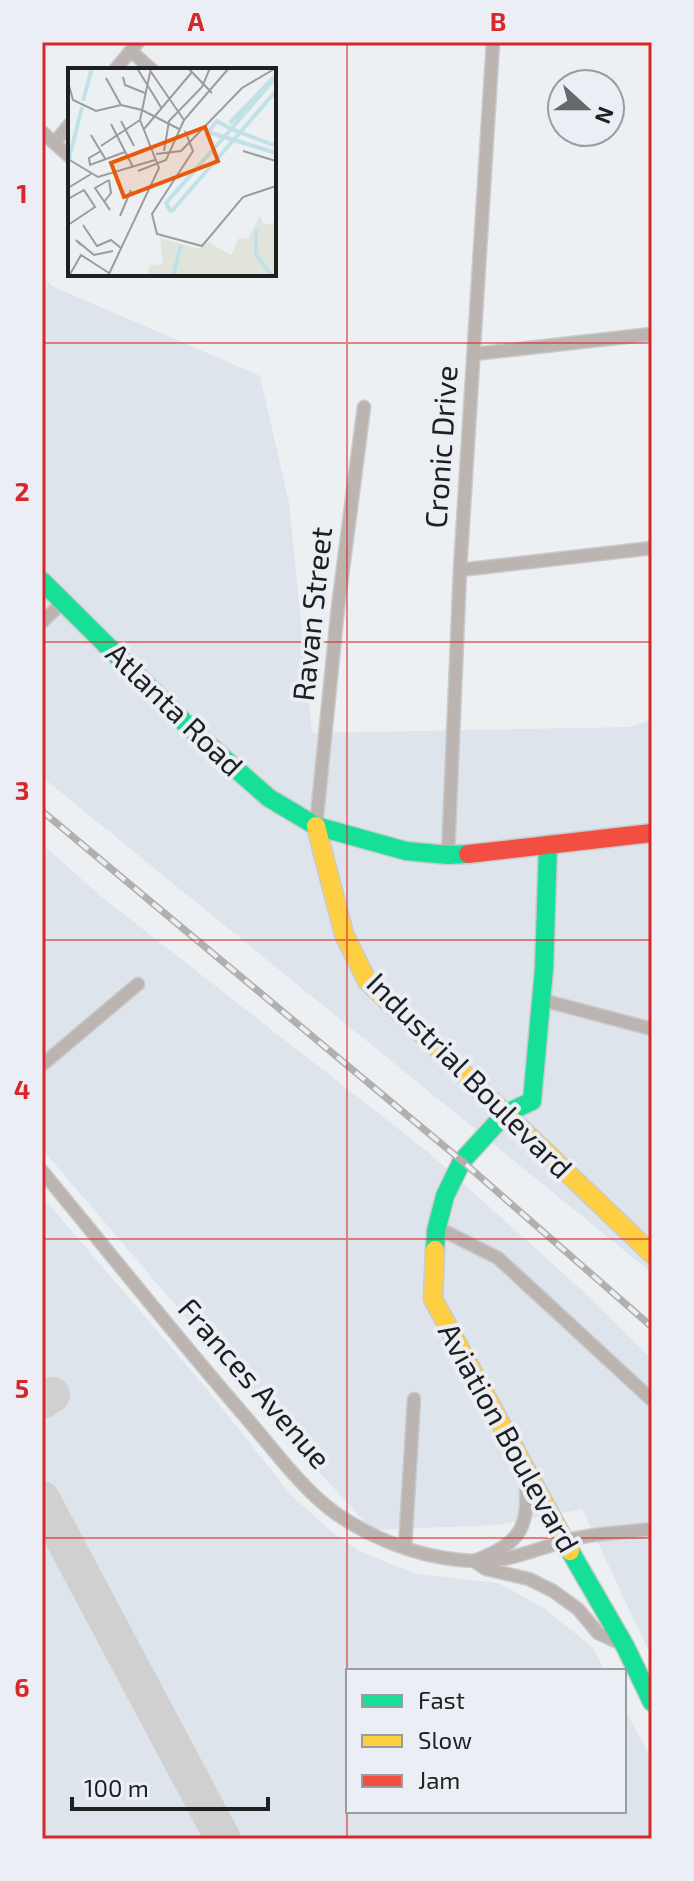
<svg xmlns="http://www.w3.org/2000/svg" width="694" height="1881" font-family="'Exo 2',sans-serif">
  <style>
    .built { fill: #dee4ec }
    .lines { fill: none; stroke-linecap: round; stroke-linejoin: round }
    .taxiway { stroke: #d0d0d0; stroke-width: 36 }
    .street-casing { stroke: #c9cacc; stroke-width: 15 }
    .fast-casing { stroke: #c9cacc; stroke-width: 21 }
    .slow-casing { stroke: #c9cacc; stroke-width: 21 }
    .jam-casing { stroke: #c9cacc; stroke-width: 21 }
    .street { stroke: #bcb4b1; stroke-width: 12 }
    .fast { stroke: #16e098; stroke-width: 18 }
    .slow { stroke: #ffcf43; stroke-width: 18 }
    .jam { stroke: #f24e42; stroke-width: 18 }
    .rail-casing { stroke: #b2afad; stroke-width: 7 }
    .rail { stroke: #ebeff5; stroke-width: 4; stroke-dasharray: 12; stroke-linecap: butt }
    .grid { fill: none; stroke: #d62828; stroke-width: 2; stroke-opacity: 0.55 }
    .labels { text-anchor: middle; stroke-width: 8; stroke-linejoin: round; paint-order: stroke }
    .street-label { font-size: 30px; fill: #1e1f21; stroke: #ebeff5 }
    .inset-river { fill: none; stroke: #c0e2e6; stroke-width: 4 }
    .inset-road { fill: none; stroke: #9a9c9f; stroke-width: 2 }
    .view { fill: #e8590c; fill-opacity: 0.15; stroke: #e8590c; stroke-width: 4 }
    .inset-edge { fill: none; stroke: #1e1f21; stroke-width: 4 }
    .neatline { fill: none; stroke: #d62828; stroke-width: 3 }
    .grid-label { font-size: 26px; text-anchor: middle; font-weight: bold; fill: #d62828 }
  </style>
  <rect width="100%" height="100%" fill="#edf0f3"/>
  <path class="built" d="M42,276L52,286L260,376L289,503L312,733L629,727L652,720V1273L42,777Z
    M42,844L103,898L428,1152L584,1292L652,1359V1658L582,1509L498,1525L372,1530L307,1459L42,1149Z
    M42,1196L205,1387L292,1496L332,1532L359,1551L416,1574L498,1583L544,1608L592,1647L605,1671H348V1811H624V1707L652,1760V1839H42Z"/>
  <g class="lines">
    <path class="taxiway" d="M42,1401L52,1395
      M42,1499L223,1839"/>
    <defs>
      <path id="street" d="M131,51L152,70
        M115,70L138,42
        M42,132L70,157
        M55,142L70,124
        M474,354L652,334
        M460,570L652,548
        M42,622L63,602
        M316,826L338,607L364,407
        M448,855L460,570L493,42
        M542,1000L652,1029
        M42,1065L138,984
        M42,1171C109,1252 174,1334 243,1414C273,1448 301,1489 338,1515C379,1542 425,1559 474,1561C509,1562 530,1551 562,1542C590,1533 623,1533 652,1529
        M436,1231L446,1232L498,1258L652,1400
        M525,1476C530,1527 522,1543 474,1561L486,1569L529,1579L553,1591L578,1609L598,1633L624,1645
        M405,1548L414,1399"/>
      <path id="fast" d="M42,581L196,734L269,798L316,826L406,851L448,855L468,854
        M435,1250L436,1231L445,1196L462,1161L505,1114L532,1101L544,969L548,845
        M570,1551L625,1646L652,1702"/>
      <path id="slow" d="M316,826L344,934L367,981L652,1254
        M435,1250L433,1299L570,1551"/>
      <path id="jam" d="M468,854L652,833"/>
    </defs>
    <use href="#street" class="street-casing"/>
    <use href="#fast" class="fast-casing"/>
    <use href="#slow" class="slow-casing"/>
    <use href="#jam" class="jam-casing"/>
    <use href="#street" class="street"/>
    <use href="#fast" class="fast"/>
    <use href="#slow" class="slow"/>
    <use href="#jam" class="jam"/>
    <defs>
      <path id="rail" d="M42,811L462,1161L652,1327"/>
    </defs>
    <use href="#rail" class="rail-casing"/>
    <use href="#rail" class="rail"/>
  </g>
  <path class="grid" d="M347,42V1839M42,343H652M42,642H652M42,940H652M42,1239H652M42,1538H652"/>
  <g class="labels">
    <g class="street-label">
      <text transform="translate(442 447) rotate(-86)" y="10">Cronic Drive</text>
      <text transform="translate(313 614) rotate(-84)" y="10">Ravan Street</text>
      <text transform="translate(174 710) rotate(44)" y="10">Atlanta Road</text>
      <text transform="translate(469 1076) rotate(45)" y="10">Industrial Boulevard</text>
      <text transform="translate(254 1384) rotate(49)" y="10">Frances Avenue</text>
      <text transform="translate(508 1438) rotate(61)" y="10">Aviation Boulevard</text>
    </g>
  </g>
  <g transform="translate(68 68)">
    <rect width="208" height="208" fill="#edf0f3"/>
    <path d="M192,147L196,157L208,154V208H80L81,197L95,196L92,170L131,181L140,174L163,187L171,170L180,171Z" fill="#e0e4da"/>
    <path class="inset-river" d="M208,9L163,61L208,78M15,33L24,0M162,55L207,8M140,64L208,85M1,91L14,39M103,144L98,135L163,61L149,53L140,64M103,144L208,23M188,162V186L204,208M105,208L113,177"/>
    <path class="inset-road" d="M69,0L94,41M120,0L144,25M83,4L116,52M55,9L57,17L77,25M38,10L53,37M0,14L5,32L28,43L53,37M53,37L74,42L111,61M53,53L66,78M43,56L65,99M76,61L124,4M117,63L125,83L84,146L89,166L134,178L175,129L208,118M23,67L38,92M33,78L72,52M33,83L21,90L22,97L57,84M96,83L101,53L134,19L142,0M175,83L208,93M88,86L113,83L174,20L208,0M0,91L30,109L87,92M70,103L98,92L116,52L161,0M41,112L27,120L42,142M0,120L23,106M0,131L16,122L27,139L0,157M36,134L43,125L41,112M52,148L63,122M15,157L29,178L43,172L53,180M13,177L8,172L26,187L45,183M1,208L13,187L41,205M40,208L91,100L72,52L83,0"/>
    <path class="view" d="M137,59L150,93L56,129L43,95Z"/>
    <rect width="208" height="208" class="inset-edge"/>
  </g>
  <rect width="694" height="1881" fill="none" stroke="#ebeff5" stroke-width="88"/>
  <rect x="346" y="1669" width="280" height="144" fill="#ebeff5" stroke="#999ca0" stroke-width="2"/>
  <rect x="362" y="1695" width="40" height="12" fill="#16e098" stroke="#999ca0" stroke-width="2"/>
  <text x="418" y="1709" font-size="24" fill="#1e1f21">Fast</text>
  <rect x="362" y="1735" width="40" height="12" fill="#ffcf43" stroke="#999ca0" stroke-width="2"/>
  <text x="418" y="1749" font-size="24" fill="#1e1f21">Slow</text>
  <rect x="362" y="1775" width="40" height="12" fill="#f24e42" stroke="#999ca0" stroke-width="2"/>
  <text x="418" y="1789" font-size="24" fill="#1e1f21">Jam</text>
  <g transform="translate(586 108) rotate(111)"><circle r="38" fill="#ebeff5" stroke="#999ca0" stroke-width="2"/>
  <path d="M0-6L14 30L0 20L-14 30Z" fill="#66686a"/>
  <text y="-12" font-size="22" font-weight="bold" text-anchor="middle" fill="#1e1f21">N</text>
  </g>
  <path d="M72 1797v12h196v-12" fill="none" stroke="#1e1f21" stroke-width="4"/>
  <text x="84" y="1797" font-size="24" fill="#1e1f21" stroke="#ebeff5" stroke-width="6" paint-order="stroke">100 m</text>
  <rect x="44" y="44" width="606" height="1793" class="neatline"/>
  <g class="grid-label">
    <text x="196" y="31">A</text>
    <text x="498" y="31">B</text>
    <text x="22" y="203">1</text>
    <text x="22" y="501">2</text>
    <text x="22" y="800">3</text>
    <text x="22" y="1099">4</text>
    <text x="22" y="1398">5</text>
    <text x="22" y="1697">6</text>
  </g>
</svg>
